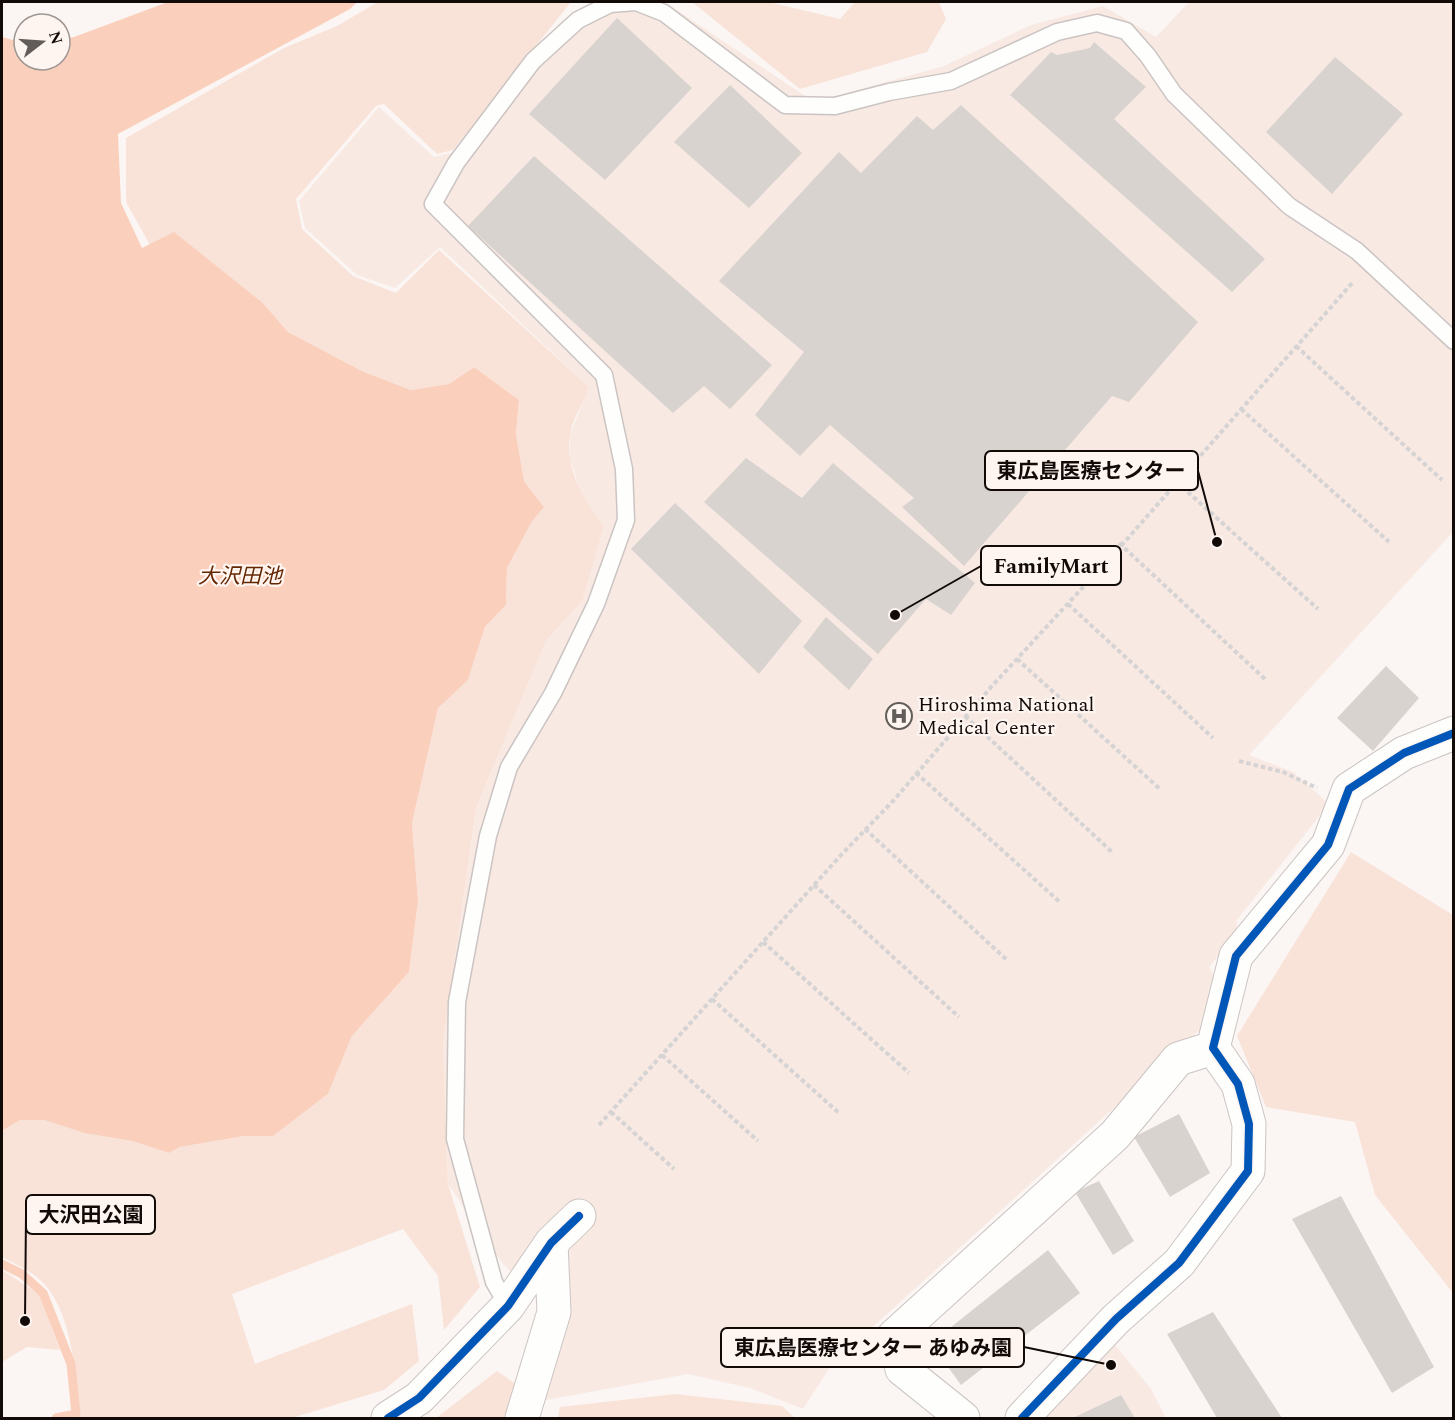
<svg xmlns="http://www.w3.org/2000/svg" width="1455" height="1420" font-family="Spectral,'Noto Sans JP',serif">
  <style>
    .built { fill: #f8e9e3 }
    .green { fill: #f9e3d9 }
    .water { fill: #fad0bd }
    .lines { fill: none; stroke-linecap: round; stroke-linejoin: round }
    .stream { stroke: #fad0bd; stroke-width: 9 }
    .building { fill: #d9d3d0 }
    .lane-casing { stroke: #cbc4c2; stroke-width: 19 }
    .street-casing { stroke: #cbc4c2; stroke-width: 35 }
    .path { stroke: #d5d3d3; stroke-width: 4; stroke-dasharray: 4.5 3; stroke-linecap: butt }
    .lane { stroke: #fefefd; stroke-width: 16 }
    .street { stroke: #fefefd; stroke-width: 33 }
    .cycleway-casing { stroke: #fef5f1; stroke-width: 11 }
    .cycleway { stroke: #0057b8; stroke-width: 8 }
    .labels { text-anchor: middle; stroke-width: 4.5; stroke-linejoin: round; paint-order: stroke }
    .poi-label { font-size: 20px; fill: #110a07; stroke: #fef5f1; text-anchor: start }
    .water-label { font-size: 21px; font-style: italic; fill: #642702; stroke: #fef5f1 }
    .leader { fill: none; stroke: #110a07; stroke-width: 2 }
    .callout-dot { fill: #110a07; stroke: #fef5f1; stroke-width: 2 }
    .callout { fill: #fef5f1; stroke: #110a07; stroke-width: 2 }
    .callout-label { font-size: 21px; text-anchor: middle; font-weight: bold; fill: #110a07 }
  </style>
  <rect width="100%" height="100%" fill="#fbf6f4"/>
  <path class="built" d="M593,2H665L814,102L944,66L1031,25L1103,6L1156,37L1189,2H1453V532L1249,755L1293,772L1329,804L1237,920V933L1209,967L1218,982L1203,1027L832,1364L803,1409L750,1388L688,1374L541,1401L562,1319L502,1263L448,1184L443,1044L476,808L546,641L583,600L604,526L583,499L570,459V434L589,387L440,247L395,288L357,275L305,228L299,201L379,107L434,157L456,152L555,34Z
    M1112,1341L1151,1389L1166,1418H1041Z"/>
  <path class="green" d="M378,2H571L453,150L437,154L384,104L376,106L296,199L302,229L353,276L396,293L439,250L589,387C584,403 572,419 570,435C565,470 584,500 604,526L583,600L546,641L476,808L443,1044L448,1184L480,1287L444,1330L438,1276L403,1229L232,1294L255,1364L412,1304L419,1361L384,1390L292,1418H61L79,1413C76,1373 71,1305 38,1278C27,1269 13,1263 2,1257V1131L20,1120H44L84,1133L132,1141L169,1153L180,1147L244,1136H273L328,1094L352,1036L409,972L418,901L412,823L438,707L468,680L485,627L506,605L507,568L531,523L544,507L524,481L516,434L519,400L474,367L449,384L411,390L364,372L288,332L263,303L174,233L150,245L126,202V138L284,48L337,26Z
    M692,2H769L840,19L855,2H939L946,19L927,52L800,89Z
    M1351,852L1453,915V1293L1375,1195L1355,1122L1266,1107L1237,1036Z
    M2,1270L39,1294L60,1350L27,1347L2,1362Z
    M497,1371L516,1384L509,1418H436Z
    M675,1394L782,1406L795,1418H558L560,1407Z"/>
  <path class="water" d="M168,2H357L350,9L118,134L121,203L142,248L174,232L263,303L288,332L364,372L411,390L449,384L474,367L519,400L516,434L524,481L544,507L531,523L507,568L506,605L485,627L468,680L438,708L412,823L418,901L409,972L352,1036L328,1094L273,1136H244L180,1147L169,1153L132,1141L84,1133L44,1120H20L2,1131V37L24,43V60H60V39L74,37Z"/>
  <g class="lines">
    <path class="stream" d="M2,1264L22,1274L43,1293L71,1364L76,1414L56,1418"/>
  </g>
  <path class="building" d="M617,18L692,88L605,180L529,114Z
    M1094,42L1146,87L1114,119L1265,259L1232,292L1010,95L1051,52L1057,55L1090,48Z
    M1335,57L1403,114L1332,194L1266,132Z
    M730,85L802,153L749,208L674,142Z
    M961,105L1198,322L1129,402L1112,396L964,566L902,507L914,498L830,425L800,456L755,415L804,352L719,281L839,152L861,173L917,116L933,130Z
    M534,156L772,365L730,409L704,386L673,413L468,226Z
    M746,458L802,498L833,463L975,583L951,615L926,599L878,654L704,502Z
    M675,503L802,621L759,674L631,549Z
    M826,617L873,659L849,690L803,647Z
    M1386,666L1419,698L1373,751L1337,718Z
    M1179,1114L1210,1173L1170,1197L1134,1137Z
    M1099,1181L1134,1241L1113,1255L1075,1192Z
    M1341,1196L1434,1367L1392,1393L1292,1219Z
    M1048,1250L1080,1293L961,1385L931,1343Z
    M1213,1312L1282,1418H1217L1167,1334Z
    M1121,1395L1135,1418H1073Z"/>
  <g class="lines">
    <defs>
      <path id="lane" d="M508,1306L494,1282L455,1139L457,1002L488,836L509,767L553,693L596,604L626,520L624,469L604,375L433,204L456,163L533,61L578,20L610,4L636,2L664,13L785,105L835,106L889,92L951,81L1057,32L1097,23L1126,31L1148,56L1174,94L1289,206L1357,251L1454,341"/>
      <path id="street" d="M388,1418L419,1398L508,1306L551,1243L579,1216
        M522,1418L554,1312L551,1243
        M963,1418L902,1369L894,1336L1115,1135L1178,1059L1213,1048
        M1022,1418L1116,1319L1179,1263L1248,1171L1249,1124L1238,1084L1213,1048L1236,956L1328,845L1349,789L1404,753L1454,733"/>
    </defs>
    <use href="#lane" class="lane-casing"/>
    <use href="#street" class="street-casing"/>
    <path class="path" d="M1296,346L1442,480
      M1241,409L1389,542
      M1171,477L1318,609
      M1119,543L1266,680
      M1068,604L1213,738
      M1017,659L1161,790
      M965,716L1112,852
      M1239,761L1283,772L1317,788
      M916,773L1061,903
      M865,829L1008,961
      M814,885L959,1017
      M763,942L909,1073
      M712,999L840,1114
      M662,1055L758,1141
      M611,1112L674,1169
      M599,1125L841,855L894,800L992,686L1121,546L1354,281"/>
    <use href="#lane" class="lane"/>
    <use href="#street" class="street"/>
    <defs>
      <path id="cycleway" d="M388,1418L419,1398L508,1306L551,1243L579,1216
        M1022,1418L1116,1319L1179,1263L1248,1171L1249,1124L1238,1084L1213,1048L1236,956L1328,845L1349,789L1404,753L1454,733"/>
    </defs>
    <use href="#cycleway" class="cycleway-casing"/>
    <use href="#cycleway" class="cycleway"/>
  </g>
  <defs>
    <symbol id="hospital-ring" viewBox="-11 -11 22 22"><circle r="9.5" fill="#fef5f1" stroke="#635d5a" stroke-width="1.5"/><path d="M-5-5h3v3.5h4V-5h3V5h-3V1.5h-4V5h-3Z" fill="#635d5a"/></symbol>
  </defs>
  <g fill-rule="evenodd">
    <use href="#hospital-ring" x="884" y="701" width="30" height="30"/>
  </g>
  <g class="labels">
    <g class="poi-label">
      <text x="918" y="711">Hiroshima National<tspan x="918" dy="23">Medical Center</tspan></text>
    </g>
    <g class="water-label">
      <text x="240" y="583">大沢田池</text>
    </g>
  </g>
  <path class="leader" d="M1217 542L1198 471M895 615L981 566M25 1321L26 1214M1111 1365L1024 1347"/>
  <g class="callout-dot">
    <circle cx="1217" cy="542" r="6"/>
    <circle cx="895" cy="615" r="6"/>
    <circle cx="25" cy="1321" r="6"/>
    <circle cx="1111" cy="1365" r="6"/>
  </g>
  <g class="callout">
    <rect x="985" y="451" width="213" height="39" rx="6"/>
    <rect x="981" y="546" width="140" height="39" rx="6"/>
    <rect x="26" y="1195" width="129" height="39" rx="6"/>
    <rect x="721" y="1328" width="303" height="39" rx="6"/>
  </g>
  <g class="callout-label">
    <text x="1091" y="478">東広島医療センター</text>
    <text x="1051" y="573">FamilyMart</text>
    <text x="91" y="1222">大沢田公園</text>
    <text x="873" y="1355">東広島医療センター あゆみ園</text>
  </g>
  <rect width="1455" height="1420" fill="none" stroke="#110a07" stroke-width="6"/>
  <g transform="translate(42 42) rotate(73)"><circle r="28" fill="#fef5f1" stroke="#9f9793" stroke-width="1.5"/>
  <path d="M0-4.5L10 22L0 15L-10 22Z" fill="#635d5a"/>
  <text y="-9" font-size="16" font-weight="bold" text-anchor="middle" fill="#110a07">N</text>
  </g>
</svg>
